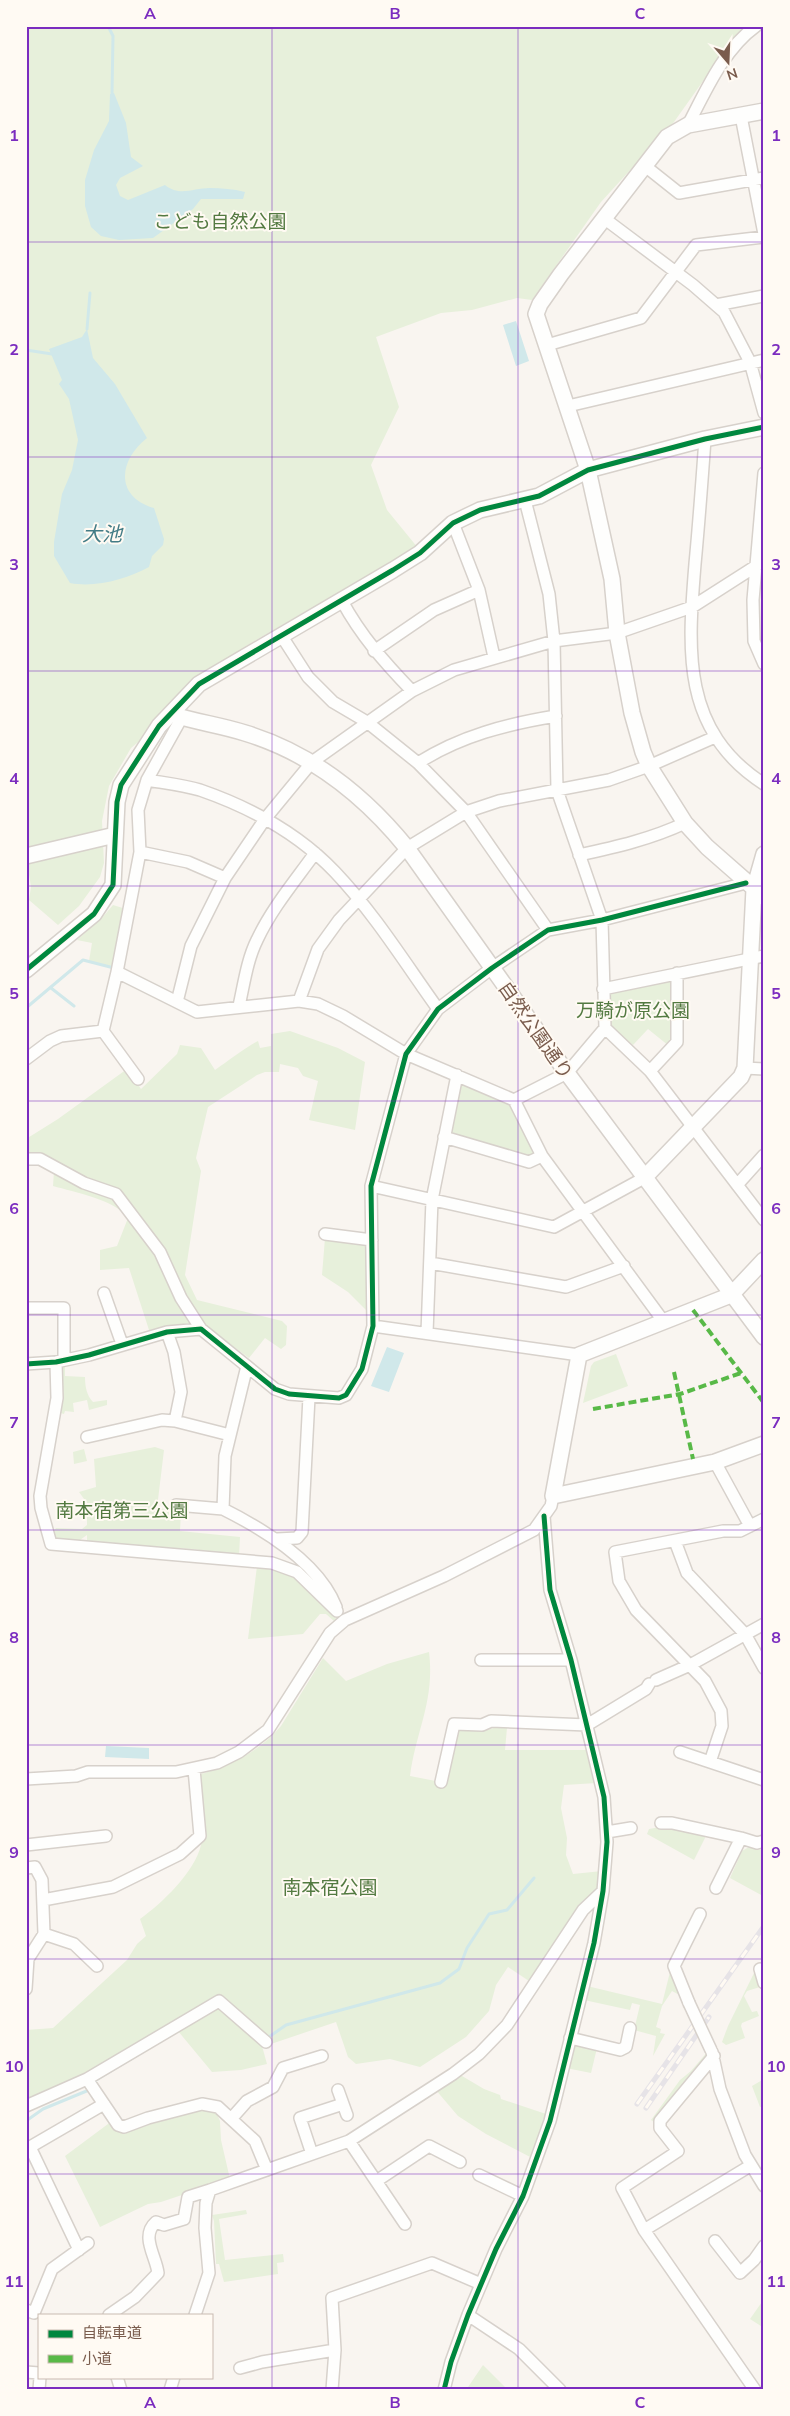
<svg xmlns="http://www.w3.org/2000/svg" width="790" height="2416" font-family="Mulish,'Noto Sans JP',sans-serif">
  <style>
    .green { fill: #e7f0db }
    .water { fill: #d0e8ea }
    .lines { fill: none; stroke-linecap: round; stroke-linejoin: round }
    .stream { stroke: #d0e8ea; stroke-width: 3 }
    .minor-casing { stroke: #d7d1cb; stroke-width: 14 }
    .tertiary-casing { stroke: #d7d1cb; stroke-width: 18 }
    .minor { stroke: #fefefd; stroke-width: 11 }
    .tertiary { stroke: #fefefd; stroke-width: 15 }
    .rail-casing { stroke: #e6e3e7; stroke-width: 5 }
    .rail { stroke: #fffaf3; stroke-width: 3; stroke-dasharray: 9; stroke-linecap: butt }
    .minor-bridge-casing { stroke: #d7d1cb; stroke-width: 14; stroke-linecap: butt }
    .minor-bridge { stroke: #fefefd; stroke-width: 11 }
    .quiet { stroke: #58b947; stroke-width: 4; stroke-dasharray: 8 4; stroke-linecap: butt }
    .cycleway-casing { stroke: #fffaf3; stroke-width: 8 }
    .cycleway { stroke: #00873e; stroke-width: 5 }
    .grid { fill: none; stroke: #7b2cbf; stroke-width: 1; stroke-opacity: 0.55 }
    .labels { text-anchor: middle; stroke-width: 4; stroke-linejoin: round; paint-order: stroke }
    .park-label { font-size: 19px; fill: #537a41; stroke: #fffaf3 }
    .street-label { font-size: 19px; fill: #7a5c4d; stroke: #fffaf3 }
    .water-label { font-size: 20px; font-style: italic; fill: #437c86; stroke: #fffaf3 }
    .neatline { fill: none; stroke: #7b2cbf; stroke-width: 2 }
    .grid-label { font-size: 16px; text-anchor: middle; font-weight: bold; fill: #7b2cbf }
  </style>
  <rect width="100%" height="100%" fill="#f9f5f0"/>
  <path class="green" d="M26,26H748L735,36L674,122L601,202L532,300L517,298L472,310L441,313L376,337L399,407L371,465L387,510L418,548L358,585L308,610L246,646L183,692L161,711L142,739L131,748L109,786L102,821L104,863L100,877L79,906L58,925L29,900L31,887L28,868L26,870Z
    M113,905L126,909L113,967L89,961L92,943L77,940L101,919Z
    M674,978V1040L669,1046L648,1029L633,1045L609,1026L607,992Z
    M290,1031L338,1048L365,1062L355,1130L309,1120L318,1081L303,1076L298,1068L280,1064L279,1072H265L257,1075L208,1107L196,1158L201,1171L185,1275L197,1300L282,1321L287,1326L286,1345L281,1349L265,1338L249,1358L204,1325L149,1330L129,1268L100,1270V1250L117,1246L128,1218C116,1200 74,1192 53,1186L54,1171L26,1157V1139L58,1119L127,1069L141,1089L177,1054L180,1045L201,1048L215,1070C228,1061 246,1047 258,1041L260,1048L271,1046V1034Z
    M460,1080L511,1103L537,1155L528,1159L448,1135Z
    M325,1238L366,1242L369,1313L348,1292L322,1275Z
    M616,1354L628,1386L583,1403L591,1366L594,1362Z
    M65,1363V1376L85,1377C85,1387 87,1396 93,1402L107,1400V1405L89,1410L87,1400L73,1403L74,1412L65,1411L64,1414L57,1412L58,1364Z
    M155,1447L164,1450L157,1508L181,1511L180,1531L240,1537L239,1556L193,1549L87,1543V1535L77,1542L56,1538L53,1532L56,1528L82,1529L87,1525V1503L79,1492L96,1487L94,1459Z
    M84,1449L87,1461L74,1464L73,1452Z
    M257,1566C299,1571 310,1590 337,1619L334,1621L326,1614H320L303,1634L248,1639Z
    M429,1652C435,1701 416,1730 410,1776L446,1783L458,1731C466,1727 474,1732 483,1731C494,1729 494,1726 507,1728L505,1750H591L597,1783L564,1785L561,1808L567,1838L566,1855L573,1874L602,1871L599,1891L532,1983L508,1967L496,1985L489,2011L466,2037L420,2067L390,2059L356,2064L348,2057L336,2022L271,2044L217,1997L90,2072L26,2102V2030L53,2028L127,1960L137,1944L146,1936L140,1919C161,1904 195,1872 201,1845C205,1824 199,1797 197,1775C229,1767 260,1751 281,1726L323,1658L346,1681L387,1664Z
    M666,1826L706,1836L694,1860L647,1834L649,1829Z
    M749,1847L759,1850L764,1849L763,1896L730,1878L742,1851Z
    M671,1968L685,1998L672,1991L662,2006L656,2027L661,2029L660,2033L665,2034L653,2056L656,2036L634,2030L640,2005L632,2003L630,2010L584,2000L587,1986L662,2004Z
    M755,1971L760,1987L747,1991L744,1996L752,2012L757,2011L759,2016L742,2023L741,2026L745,2038L726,2045L722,2042L728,2026Z
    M218,2008L262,2046L267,2064L241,2070L212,2072L178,2031Z
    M572,2042L597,2048L591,2073L566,2068Z
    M709,2050L711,2054L654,2122L651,2120L680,2080L691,2071Z
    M457,2073L484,2089L500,2095L501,2099L549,2115L534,2159L486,2134L458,2116L435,2089Z
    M764,2079V2106L760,2107L752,2086Z
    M202,2109L216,2112L220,2121L221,2140L230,2179L161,2202L148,2204L100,2227L65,2156L112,2121L117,2129Z
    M246,2210L247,2214L219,2219L225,2260L283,2254L284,2262L277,2263L278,2274L224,2282L219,2264H216L214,2221L212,2215Z
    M764,2299V2328L750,2319Z
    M483,2365L508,2390H466Z"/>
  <path class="water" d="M114,93L126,123L131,157L143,166L120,178L116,185L120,196L128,200L165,185C180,197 193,188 210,188C222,188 233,189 245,192L243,199H201L193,209L153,238L119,240L101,236L91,227L85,206V180L94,150L109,121L110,94Z
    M516,321L529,361L516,366L503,325Z
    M87,329L93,358L115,384L147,438C119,460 114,496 154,508L164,539L163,545L152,556L149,567C127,579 96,588 70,583L54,556V542L62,494L72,470L78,440L69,399L59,384L62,380L49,349L82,337Z
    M387,1347L404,1353L389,1392L371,1386Z
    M106,1746L149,1748V1759L105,1757Z"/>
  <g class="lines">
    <path class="stream" d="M108,26L113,36L112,93
      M87,329L90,293
      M26,350L52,354
      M51,988L74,1006
      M26,1008L83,960L114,968
      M266,2039L286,2025L440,1983L459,1969L467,1948L489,1914L507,1910L534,1878
      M26,2121L43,2109L89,2090L96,2080L144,2051"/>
    <defs>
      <path id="minor" d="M741,116L764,234
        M688,125C706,90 724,49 756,26
        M645,166L679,193L764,178
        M605,219L693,285L724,312L750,362L764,413
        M716,305L764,296
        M547,345L641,318L696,245L764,237
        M568,406L764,360
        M705,439C702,481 699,522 695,564C688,650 681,731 764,784
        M764,473L753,600L754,641L764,664
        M453,523L479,590L494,657
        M342,601C361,636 385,663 412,691
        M281,635L308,677L333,702L367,722L418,763L466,812L548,930
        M374,651L434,610L479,590
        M418,763C460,736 507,724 556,716
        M147,780C165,783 183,785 200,790C249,807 299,834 335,872C374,913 405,963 438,1009
        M140,852L188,862L225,878
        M579,855C616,847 651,839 685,823
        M117,972L197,1012L299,1001L318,1004L343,1016L406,1054L514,1100L567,1073L605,1028L602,920L557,790L554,641L549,594L525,500
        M603,989L764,956
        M299,1001L318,949L339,920L407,848L466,812L499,801L609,780L649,766L715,737
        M177,1002L191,946L225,878L265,819L312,762L412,691L454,670L554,641L617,633L692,607L764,561
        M239,1006C244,984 247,960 257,940C272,908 295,881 315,853
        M605,1028L650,1071L764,1220
        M26,1059L50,1041L61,1036L103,1031
        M745,1068L764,1069
        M650,1071L677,1042V973
        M138,1079L103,1031L117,972L140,852L138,810L147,780L182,717
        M514,1100L542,1156L664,1322
        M444,1137L529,1162L542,1156
        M26,1159H40L84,1183L116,1194L160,1252L181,1298L201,1329
        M737,1185L764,1155
        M371,1186L554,1227L644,1178
        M325,1234L372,1240
        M430,1263L566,1287L624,1266
        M104,1293L122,1344
        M26,1308H64V1360
        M373,1326L579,1355
        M167,1332L174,1352L181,1392L175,1421L230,1435
        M427,1333L432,1200L457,1075
        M56,1362L57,1398L40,1496L41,1508L51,1544L272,1563L297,1572L337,1611
        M26,1364L56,1362L89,1355L167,1332L201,1329L275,1389L289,1394L339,1398L346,1395L362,1369L373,1326L371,1186L406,1054L438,1009L492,968L548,930L602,920L746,883
        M247,1366L225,1456L223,1509C263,1529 319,1563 336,1607
        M87,1437L162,1420L175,1421
        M715,1462L750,1526
        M176,1505L223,1509
        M277,1539L297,1538L302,1532L309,1397
        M675,1541L687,1573L745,1634L764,1668
        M481,1660H571
        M656,1680L690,1665L764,1624
        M680,1752L764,1780
        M710,1762L722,1726L721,1711L705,1681L636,1610L619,1581L615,1552L723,1531H740L764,1519
        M26,1779L76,1776L88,1772H176L217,1763L239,1752L268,1730L330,1633L345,1620L444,1576L534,1530L551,1506L553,1496
        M441,1782L454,1724L482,1725L491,1721L587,1725L646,1689L649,1684
        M661,1823H672L741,1838
        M607,1832L631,1828
        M26,1845L106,1836
        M26,1868L35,1867L42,1880L44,1934L28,1959L26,1989
        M716,1888L741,1838L757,1843L764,1841
        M43,1900L113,1887L180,1854L200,1836L194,1769
        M44,1934L74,1944L97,1966
        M760,1969L764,1983
        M689,2003L674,1966L700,1914
        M570,2038L620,2050L626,2047L630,2028
        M712,2052L720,2089L745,2155L764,2186
        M714,2056L660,2121V2128L678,2151L622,2188L644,2230L755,2390
        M87,2079L219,2001L266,2042
        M338,2090L347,2115
        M26,2106L87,2079L118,2125L124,2127L148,2118L202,2104L218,2107L255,2141L267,2170
        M231,2119L247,2101L273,2087L283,2068L322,2056
        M349,2141L405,2224
        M312,2154L300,2118L343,2104
        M479,2175L523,2196
        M378,2180L429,2146L460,2162
        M644,2230L750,2166
        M715,2241L740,2273L754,2260L764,2246
        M79,2250L30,2147L104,2104
        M26,2310L34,2313L52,2269L88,2243
        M109,2315L135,2297L158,2273C156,2256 140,2236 156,2222L164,2225L184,2219L188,2197L210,2190
        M195,2315L209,2273L205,2228L206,2203L210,2190L349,2141L453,2074L479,2054L507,2025L583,1910L603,1891
        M468,2315L519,2349L560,2390
        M240,2368L262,2362L335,2350
        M26,2372L39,2373
        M117,2377L121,2390
        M39,2390L40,2377
        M170,2390L174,2377
        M332,2390L335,2350L332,2298L432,2263L481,2284
        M444,2390L451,2362L468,2315L496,2249L523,2196L550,2121L594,1943L603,1891L607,1842L604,1797L571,1660L550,1590L544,1516"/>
      <path id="tertiary" d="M764,111L688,125L667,137L561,274L540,304L536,314L588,470L612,579L617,633L632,713L643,752L649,766L685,823L707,847L764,897
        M171,714C195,722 220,725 245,733C311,753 364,795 407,848L567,1073L764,1337
        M26,856L115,835
        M26,970L94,914L113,885L117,802L121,785L159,726L199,684L393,570L420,553L453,523L480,510L539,496L588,470L705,439L764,427
        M644,1178L741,1077L745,1068L754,889L764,854
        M764,1260L731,1295L579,1355L553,1496L715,1462L764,1444"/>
    </defs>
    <use href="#minor" class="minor-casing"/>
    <use href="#tertiary" class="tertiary-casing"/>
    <use href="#minor" class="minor"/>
    <use href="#tertiary" class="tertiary"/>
    <defs>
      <path id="rail" d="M637,2104L764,1926
        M646,2108L709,2017"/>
    </defs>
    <use href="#rail" class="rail-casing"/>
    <use href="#rail" class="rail"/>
    <defs>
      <path id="minor-bridge" d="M689,2003L711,2050"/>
    </defs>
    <use href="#minor-bridge" class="minor-bridge-casing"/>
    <use href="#minor-bridge" class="minor-bridge"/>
    <path class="quiet" d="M693,1310L764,1403
      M674,1372L693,1459
      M593,1409L680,1394L741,1373"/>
    <defs>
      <path id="cycleway" d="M26,970L94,914L113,885L117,802L121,785L159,726L199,684L393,570L420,553L453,523L480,510L539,496L588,470L705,439L764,427
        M26,1364L56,1362L89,1355L167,1332L201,1329L275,1389L289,1394L339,1398L346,1395L362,1369L373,1326L371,1186L406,1054L438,1009L492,968L548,930L602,920L746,883
        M444,2390L451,2362L468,2315L496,2249L523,2196L550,2121L594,1943L603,1891L607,1842L604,1797L571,1660L550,1590L544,1516"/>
    </defs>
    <use href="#cycleway" class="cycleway-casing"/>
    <use href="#cycleway" class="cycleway"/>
  </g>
  <path class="grid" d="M272,26V2390M518,26V2390M26,242H764M26,457H764M26,671H764M26,886H764M26,1101H764M26,1315H764M26,1530H764M26,1745H764M26,1959H764M26,2174H764"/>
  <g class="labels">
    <g class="park-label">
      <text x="220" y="228">こども自然公園</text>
      <text x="633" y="1017">万騎が原公園</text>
      <text x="122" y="1517">南本宿第三公園</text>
      <text x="330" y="1894">南本宿公園</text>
    </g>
    <g class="street-label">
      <text transform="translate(536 1030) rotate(55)" y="7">自然公園通り</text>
    </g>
    <g class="water-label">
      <text x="102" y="541">大池</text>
    </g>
  </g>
  <rect width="790" height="2416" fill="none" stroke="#fffaf3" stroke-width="55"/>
  <rect x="38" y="2314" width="175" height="65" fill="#fffaf3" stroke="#cabbb1"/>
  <rect x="48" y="2330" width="25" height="8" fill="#00873e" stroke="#cabbb1"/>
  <text x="82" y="2338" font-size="15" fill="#7a5c4d">自転車道</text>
  <rect x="48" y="2355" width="25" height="8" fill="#58b947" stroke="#cabbb1"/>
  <text x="82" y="2364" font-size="15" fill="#7a5c4d">小道</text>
  <g transform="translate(728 62) rotate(161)" stroke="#fffaf3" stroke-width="4" paint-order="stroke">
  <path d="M0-4L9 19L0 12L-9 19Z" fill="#7a5c4d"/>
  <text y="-8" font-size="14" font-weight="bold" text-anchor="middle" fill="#7a5c4d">N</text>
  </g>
  <rect x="28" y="28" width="734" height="2360" class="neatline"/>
  <g class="grid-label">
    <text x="150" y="19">A</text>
    <text x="395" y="19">B</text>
    <text x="640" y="19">C</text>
    <text x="14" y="141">1</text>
    <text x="776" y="141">1</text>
    <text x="14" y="355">2</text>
    <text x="776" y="355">2</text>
    <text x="14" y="570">3</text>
    <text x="776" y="570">3</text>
    <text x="14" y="784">4</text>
    <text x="776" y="784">4</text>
    <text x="14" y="999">5</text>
    <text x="776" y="999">5</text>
    <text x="14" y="1214">6</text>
    <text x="776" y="1214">6</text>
    <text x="14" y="1428">7</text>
    <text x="776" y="1428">7</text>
    <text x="14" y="1643">8</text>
    <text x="776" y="1643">8</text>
    <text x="14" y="1858">9</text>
    <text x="776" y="1858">9</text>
    <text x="14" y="2072">10</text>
    <text x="776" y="2072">10</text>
    <text x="14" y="2287">11</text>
    <text x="776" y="2287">11</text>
    <text x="150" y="2408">A</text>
    <text x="395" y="2408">B</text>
    <text x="640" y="2408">C</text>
  </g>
</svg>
